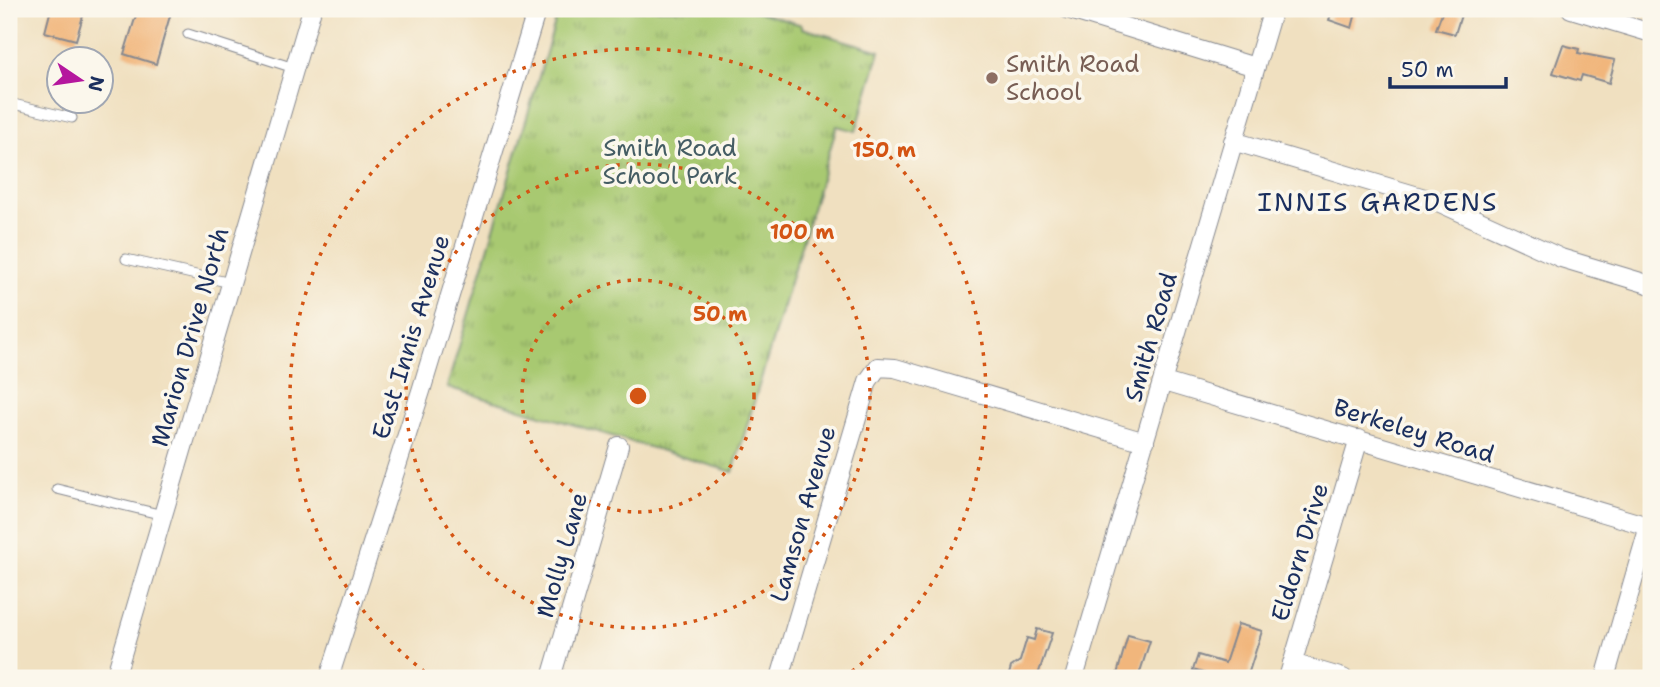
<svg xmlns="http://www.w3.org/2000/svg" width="1660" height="687" font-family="'Shantell Sans',sans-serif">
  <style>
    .grass { fill: url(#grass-tufts); stroke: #627c68; stroke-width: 2 }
    .building { fill: #f1b67c }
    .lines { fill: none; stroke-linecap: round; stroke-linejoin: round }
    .service-casing { stroke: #86888f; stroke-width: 11 }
    .minor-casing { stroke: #86888f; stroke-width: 20 }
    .service { stroke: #fff; stroke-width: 9 }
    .minor { stroke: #fff; stroke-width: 18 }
    .ring { fill: none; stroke: #d45514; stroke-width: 3.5; stroke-dasharray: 3.5 7 }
    .education-dot { fill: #8d6e63; stroke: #fbf7ec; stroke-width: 2.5 }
    .labels { text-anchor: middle; stroke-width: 7; stroke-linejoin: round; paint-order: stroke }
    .education-label { font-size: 24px; fill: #785e54; stroke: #fbf7ec; text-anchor: start }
    .park-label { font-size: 24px; fill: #455d64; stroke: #fbf7ec }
    .street-label { font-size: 24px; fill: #1b2f5e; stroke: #fbf7ec }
    .neighbourhood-label { font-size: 26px; letter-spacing: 2px; fill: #1b2f5e; stroke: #fbf7ec }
    .centre { fill: #d45514; stroke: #fbf7ec; stroke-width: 3.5 }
    .ring-label { font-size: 21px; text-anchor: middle; font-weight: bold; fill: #d45514; stroke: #fbf7ec; stroke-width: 7; stroke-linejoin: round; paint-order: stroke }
  </style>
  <defs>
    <pattern id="grass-tufts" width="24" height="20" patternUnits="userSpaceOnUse" patternTransform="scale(1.75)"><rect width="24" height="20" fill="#a8c971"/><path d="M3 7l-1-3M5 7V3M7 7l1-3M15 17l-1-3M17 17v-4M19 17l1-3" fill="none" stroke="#88a460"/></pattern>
  </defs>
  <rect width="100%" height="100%" fill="#fbf7ec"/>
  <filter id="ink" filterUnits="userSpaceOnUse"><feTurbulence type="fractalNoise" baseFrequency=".0143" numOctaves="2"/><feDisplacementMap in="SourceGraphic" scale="14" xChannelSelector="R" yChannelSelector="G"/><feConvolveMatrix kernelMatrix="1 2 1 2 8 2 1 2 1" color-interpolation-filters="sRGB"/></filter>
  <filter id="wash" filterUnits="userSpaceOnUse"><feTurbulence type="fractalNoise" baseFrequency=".00686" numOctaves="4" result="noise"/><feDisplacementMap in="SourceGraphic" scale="28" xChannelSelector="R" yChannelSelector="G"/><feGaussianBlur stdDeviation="1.57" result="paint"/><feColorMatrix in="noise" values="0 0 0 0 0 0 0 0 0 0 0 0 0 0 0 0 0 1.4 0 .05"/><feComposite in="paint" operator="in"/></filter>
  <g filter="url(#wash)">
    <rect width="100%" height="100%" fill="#f0e0c0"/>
    <path class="grass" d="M559,9H748L802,25V28L880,51L856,131L837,126L733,472L447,387Z"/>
    <g id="blocks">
      <path class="building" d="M51,9H85L76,40L45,32Z
        M138,9H172L156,64L124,54Z
        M1333,9H1357L1352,28L1329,20Z
        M1443,10L1461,15L1455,34L1436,29Z
        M1563,45L1579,49L1578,53L1615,60L1609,83L1582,75L1580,81L1553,73Z
        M1238,624L1262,631L1247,678H1220L1193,670L1198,655L1225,663Z
        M1037,629L1052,633L1037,678H1008L1011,667L1020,661L1027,638L1034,640Z
        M1128,635L1150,641L1138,678H1116Z"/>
    </g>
  </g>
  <g filter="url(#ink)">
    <use href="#blocks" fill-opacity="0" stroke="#86888f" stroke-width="2"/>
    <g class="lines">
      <defs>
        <path id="service" d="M188,34L294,68
          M9,103L72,118
          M126,259L231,283
          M57,489L163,515"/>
        <path id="minor" d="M1067,9L1255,67
          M1571,9L1651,33
          M1233,141L1438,202L1561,258L1651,285
          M1164,382L1651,527
          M1292,663L1343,678
          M115,678L312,9
          M329,678L421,391L537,9
          M551,678L619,446
          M780,678L868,381L878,367L895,368L1145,442
          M1074,678L1273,9
          M1288,678L1359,439
          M1605,678L1649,526"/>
      </defs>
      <use href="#service" class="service-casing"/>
      <use href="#minor" class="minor-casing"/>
      <use href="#service" class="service"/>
      <use href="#minor" class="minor"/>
    </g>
  </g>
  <g class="ring">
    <circle cx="638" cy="396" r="116"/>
    <circle cx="638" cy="396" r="232"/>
    <path d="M433 678A348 348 0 1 1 843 678"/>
  </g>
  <circle class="education-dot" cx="992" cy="78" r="7"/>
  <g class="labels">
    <g class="education-label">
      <text x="1006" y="72">Smith Road<tspan x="1006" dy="28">School</tspan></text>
    </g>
    <g class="park-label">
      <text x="670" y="156">Smith Road<tspan x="670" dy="28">School Park</tspan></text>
    </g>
    <g class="street-label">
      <text transform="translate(190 337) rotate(-74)" y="8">Marion Drive North</text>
      <text transform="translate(411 337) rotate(-73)" y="8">East Innis Avenue</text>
      <text transform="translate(1151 337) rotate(-74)" y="8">Smith Road</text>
      <text transform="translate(1414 431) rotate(17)" y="8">Berkeley Road</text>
      <text transform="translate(803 514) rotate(-74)" y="8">Lamson Avenue</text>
      <text transform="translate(1300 552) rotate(-73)" y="8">Eldorn Drive</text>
      <text transform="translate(562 555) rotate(-74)" y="8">Molly Lane</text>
    </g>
    <g class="neighbourhood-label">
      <text x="1378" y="211">INNIS GARDENS</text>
    </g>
  </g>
  <circle cx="638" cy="396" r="10" class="centre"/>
  <g class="ring-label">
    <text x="884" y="157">150 m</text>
    <text x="802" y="239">100 m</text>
    <text x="720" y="321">50 m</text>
  </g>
  <rect width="1660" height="687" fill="none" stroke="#fbf7ec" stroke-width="35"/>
  <g transform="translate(80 80) rotate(103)"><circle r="33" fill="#fbf7ec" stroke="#a1a7b3" stroke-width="2"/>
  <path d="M0-5L12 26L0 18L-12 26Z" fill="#b5179e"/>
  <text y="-10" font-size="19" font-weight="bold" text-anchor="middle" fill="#1b2f5e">N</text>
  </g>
  <path d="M1390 77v10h116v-10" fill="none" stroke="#1b2f5e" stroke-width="3.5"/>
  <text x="1401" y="77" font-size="21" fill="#1b2f5e" stroke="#fbf7ec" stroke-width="5" paint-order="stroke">50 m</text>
</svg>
